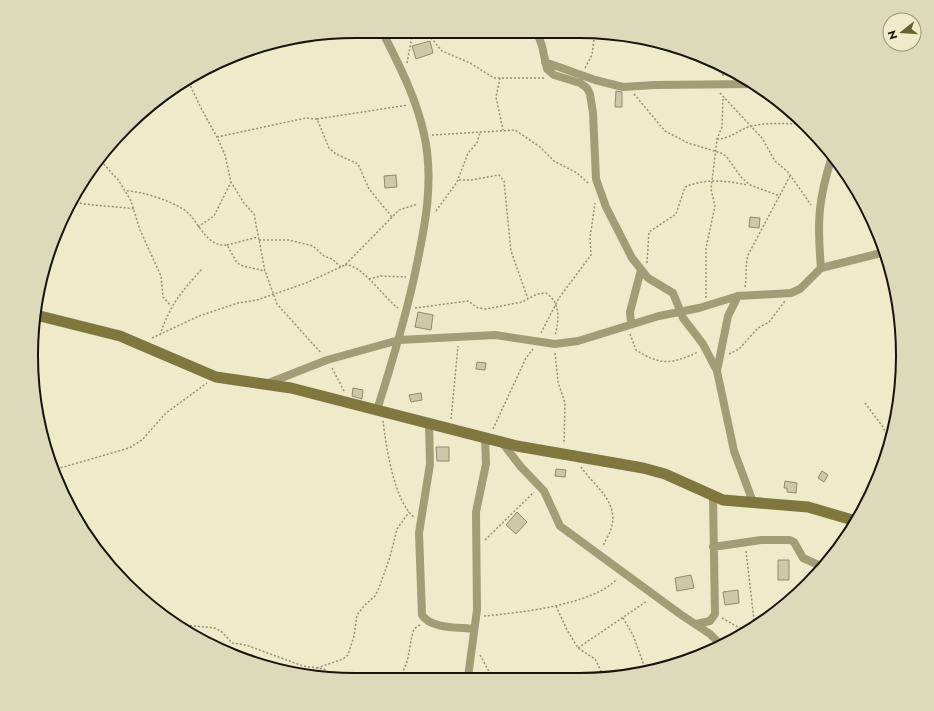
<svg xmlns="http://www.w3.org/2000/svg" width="934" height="711" font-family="Jost,sans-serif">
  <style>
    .building { fill: #ccc8a8; stroke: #8f8a6d }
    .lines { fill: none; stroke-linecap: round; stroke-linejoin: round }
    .path { stroke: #939079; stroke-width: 1.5; stroke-dasharray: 2 2; stroke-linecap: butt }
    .street { stroke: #a29c77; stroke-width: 8 }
    .secondary { stroke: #80773e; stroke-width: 11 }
    .rim { fill: none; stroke: #17150a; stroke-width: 2 }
  </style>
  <rect width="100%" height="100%" fill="#eeeaca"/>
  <path class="building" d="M430,41L433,53L416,59L412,46Z
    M616,91L622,92V107H615Z
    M396,175L397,187L385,188L384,176Z
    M750,217L760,218L759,228L749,227Z
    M418,312L433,315L431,330L415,327Z
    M477,362L486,363L485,370L476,369Z
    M353,388L363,390L362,399L352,396Z
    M421,393L422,400L411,402L409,395Z
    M436,447H449V461H437Z
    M556,469L566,470L565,477L555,476Z
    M822,471L828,475L824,482L818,478Z
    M785,481L797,483L796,493L787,492V488H784Z
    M517,512L527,522L516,534L506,525Z
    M778,560H789V580H778Z
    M691,575L694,588L677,591L675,578Z
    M738,590L739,603L725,605L723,592Z"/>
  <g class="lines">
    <path class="path" d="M421,31L432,39L442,51L470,63L494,78H545
      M407,63L413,31
      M585,68L592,55L595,32
      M723,76V69
      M500,78L496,97L503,130
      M187,79L202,110L217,137L225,155L231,182L244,203L254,214L265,271L277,304L321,353
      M720,93L762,138L775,161L788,172L811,205
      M634,94L665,131L688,143L721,153L726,156L741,177L750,185L780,196
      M317,119L408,105
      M432,135L515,130L540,147L554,161L577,173L588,183
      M217,137L306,118L317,119L329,148L336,154L358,164L369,189L392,217
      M717,139C731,139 739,129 752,126C769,122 787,124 805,124
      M101,161L119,181L131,201L140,230L161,276L163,297L171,306
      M459,180H471L499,175L504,181L511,251L528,299
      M127,191C141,191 171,201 183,209C199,219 204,247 227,245L237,263L243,266L265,271
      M72,202C93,206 114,206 135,209
      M436,211L457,182L468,153L477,143L480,132
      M198,227L214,216L231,182
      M259,240H289L313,246L324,256L332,259L341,267
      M227,245L258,237
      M647,263L649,232L676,214L685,187C705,178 728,181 748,185
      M345,265C362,264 383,297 398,308
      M369,279L381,276L406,277
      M745,287C747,276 745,266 748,255L790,176
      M706,298V248L715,206L711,189L717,139L722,127L723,99
      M415,308L468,301L478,308L486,309L522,302L537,294L546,293C561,303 559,320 555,336
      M541,333L559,298L591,255L590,238L595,203
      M630,334L636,350C661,366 672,364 698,352
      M160,335C170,305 181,292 202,269
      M152,338L199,316L238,303L257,300L306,283L345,265L399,210L418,204
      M555,353L558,382L565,403L564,444
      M729,354L739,349L758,328L769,322L785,301
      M332,368L344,391
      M865,403L883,427L890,442
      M451,419L458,346
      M383,421C386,446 394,501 414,517
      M493,429L526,358L533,349
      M581,467C594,486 620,502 611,529C609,535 605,541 603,546
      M53,470L129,448L142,440L166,413L207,383
      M485,540L534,492
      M556,606L567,630L578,648L595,659L604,677
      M484,616C518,613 593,605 617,579
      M623,618L633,635L646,671
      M722,618L743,630L749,629L754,620L746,551
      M754,620L768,618
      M174,624L215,628L222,632L232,643L246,645L303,666L324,669L329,673L331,677
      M578,648L647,601
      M480,655L492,677
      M317,668L343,659L348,655L354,636L357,615L364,606L375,596L379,588L390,557L397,529L409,512
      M399,677C411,662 408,646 414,629L421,624"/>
    <path class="street" d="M537,32L542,46L547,69L554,75L580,83L587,88L590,94L593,113L596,179L606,207L632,258L648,278L673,293L683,318L703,344L717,371L734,451L753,502
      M545,62L595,80L623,87L654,85L756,84
      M821,268C817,221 818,201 832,156
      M631,323L630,312L641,270
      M717,371L728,316L738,296
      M266,384L327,360L399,340L495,335L555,344L578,341L659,316L699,308L738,296L791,293L800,289L821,268L885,252
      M377,410C391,366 404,323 414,278C424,231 435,183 424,134C416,97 399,65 382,31
      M429,423L430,464L419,533L422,615C431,629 459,627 474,629
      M501,441L521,467L544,491L560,526L680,614L710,634L717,641L719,647
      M713,547L761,540H790L794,542L803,558L823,567
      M696,624L710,621L715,614L713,497
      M468,677L477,610L476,512L486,464L485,437"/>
    <path class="secondary" d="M36,315L120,336L216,377L291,388L517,446L643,468L665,474L723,500L808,507L856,521"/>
  </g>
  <path d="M0 0H934V711H0ZM355 38H579A317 317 0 0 1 896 355V356A317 317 0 0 1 579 673H355A317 317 0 0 1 38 356V355A317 317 0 0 1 355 38Z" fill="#ddd9bb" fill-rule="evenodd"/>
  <path class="rim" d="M355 38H579A317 317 0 0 1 896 355V356A317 317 0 0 1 579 673H355A317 317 0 0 1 38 356V355A317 317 0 0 1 355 38Z"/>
  <g transform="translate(902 32) rotate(253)"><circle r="19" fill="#eeeaca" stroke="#98957d"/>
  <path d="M0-3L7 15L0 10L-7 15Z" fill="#6a622f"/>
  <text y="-6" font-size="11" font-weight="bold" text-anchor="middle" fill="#17150a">N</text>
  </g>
</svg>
